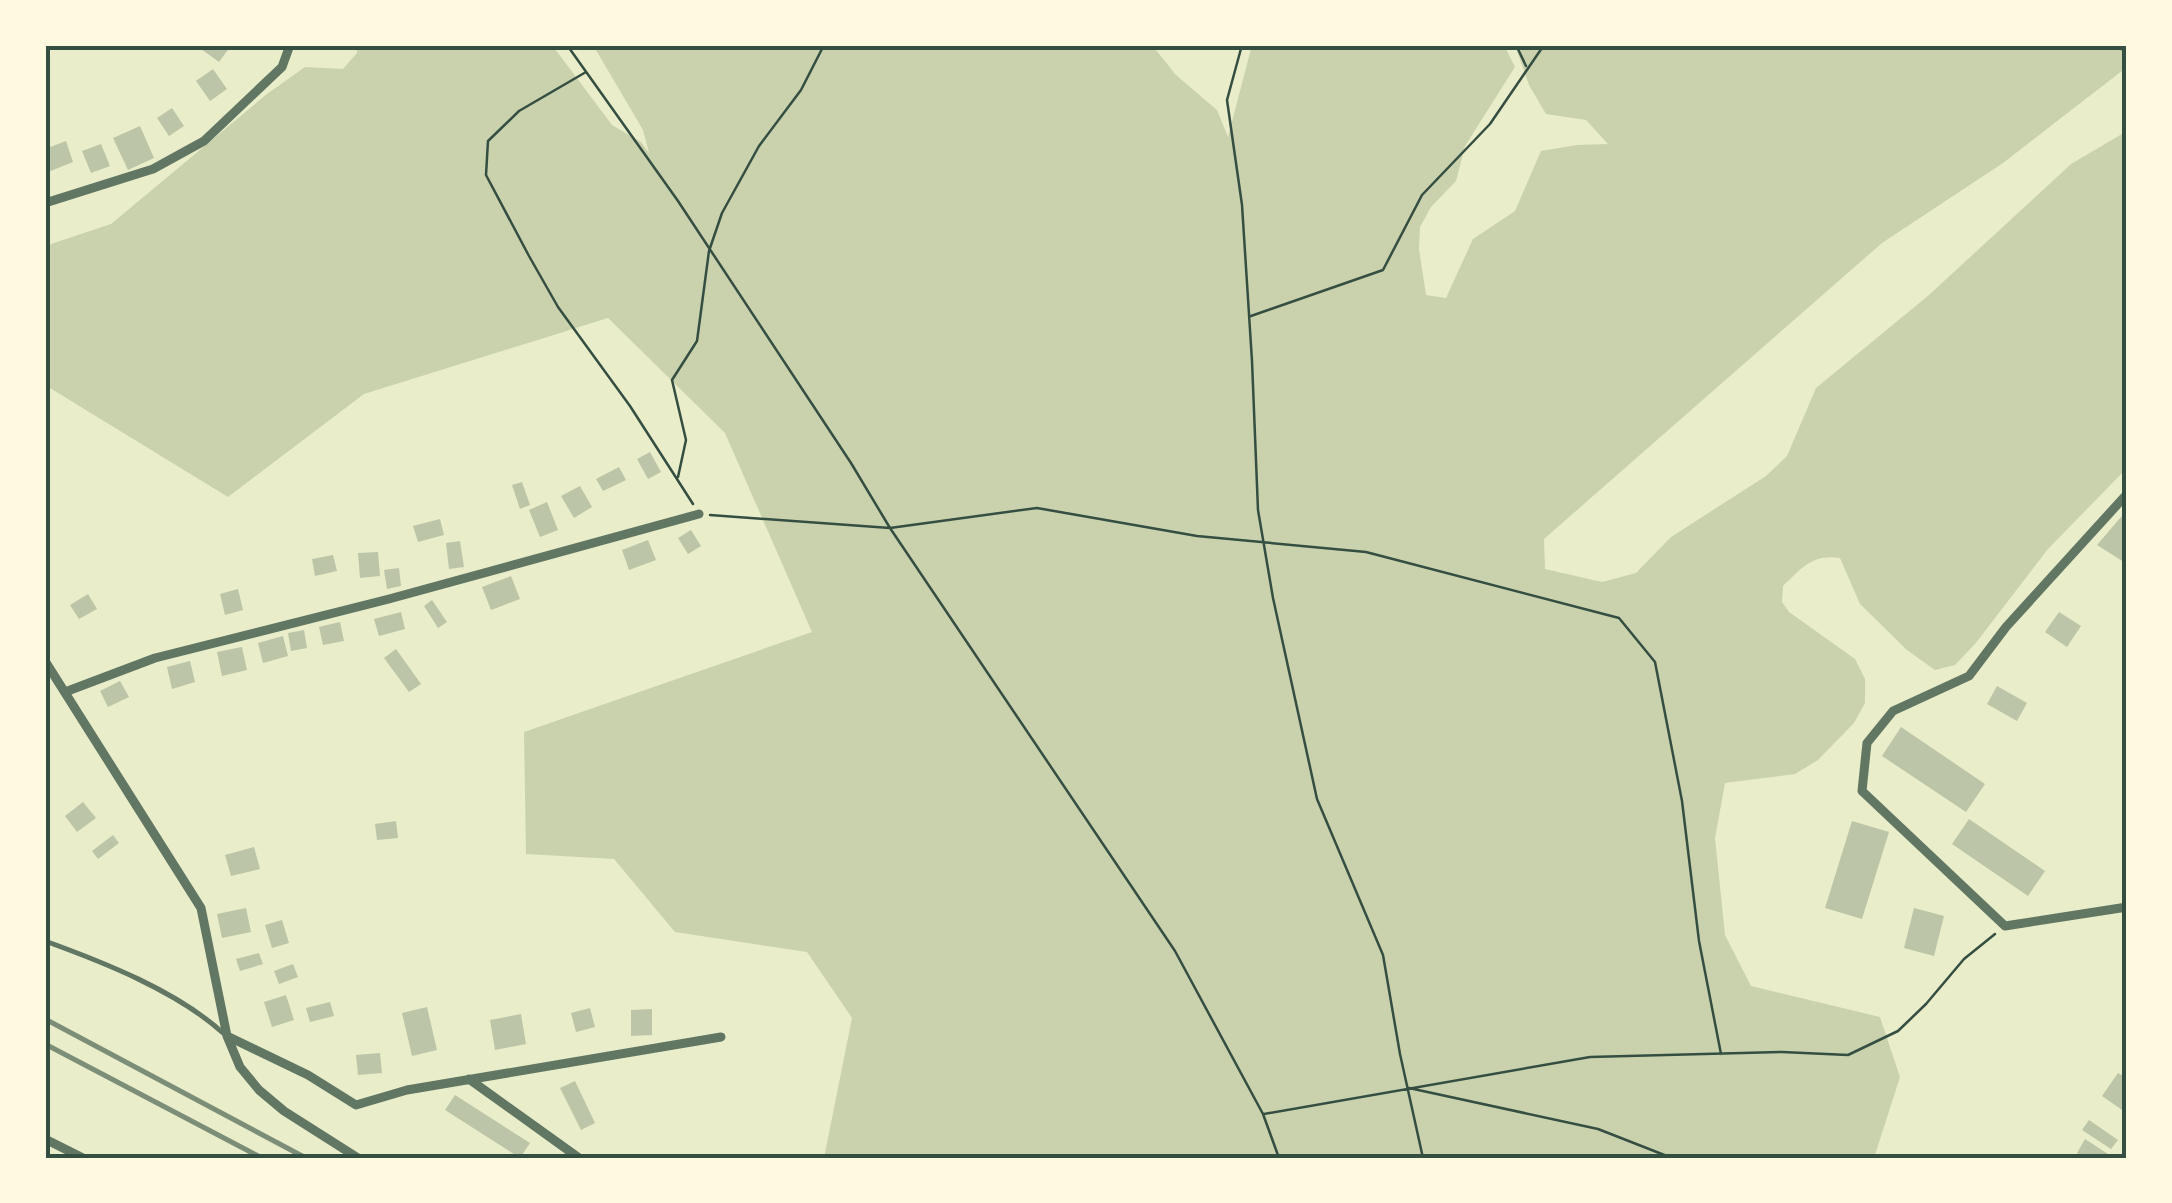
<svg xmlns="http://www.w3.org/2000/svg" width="2172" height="1203" font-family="'Fira Sans Condensed',sans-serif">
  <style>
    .green { fill: #cad2ad }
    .building { fill: #bcc5a7 }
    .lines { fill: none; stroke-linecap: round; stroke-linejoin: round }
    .path { stroke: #344e41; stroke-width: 2.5 }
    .service { stroke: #617663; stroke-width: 5 }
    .minor { stroke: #617663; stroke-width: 9 }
    .rail { stroke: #7c8e77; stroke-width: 5 }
    .neatline { fill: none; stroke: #344e41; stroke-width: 4 }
  </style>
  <rect width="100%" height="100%" fill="#e9edc9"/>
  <path class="green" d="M356,45H552L612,125L641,142L649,153L643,130L593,45H1152L1176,75L1217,110L1228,137L1252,45H1504L1515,67L1465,146L1456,181L1431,207L1420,227L1419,249L1426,295L1446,298L1473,239L1515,211L1541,151L1577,145L1608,144L1586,120L1546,114L1529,85L1515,45H2127V67L2003,163L1882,243L1544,539L1545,569L1602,582L1636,573L1671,537L1766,476L1787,456L1816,388L1929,295L2071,164L2127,131V468L2048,549L1975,644L1955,665L1935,670L1907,650L1860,604L1840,558C1812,554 1802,568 1783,586L1782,602L1789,612L1855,659L1865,679V703L1854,723L1818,760L1795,774L1725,783L1715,838L1725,935L1751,986L1880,1017L1900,1077L1874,1158H824L852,1018L807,952L675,932L614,859L526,854L524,732L812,632L725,433L608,318L364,394L228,497L45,385V246L111,224L267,94L305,67L343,69L357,53Z"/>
  <path class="building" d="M204,45H228L230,47L219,62L201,49Z
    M213,69L227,89L210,101L196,81Z
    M172,108L184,126L169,136L157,118Z
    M140,126L154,158L128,170L113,138Z
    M66,141L73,162L48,172L45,163V149Z
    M101,144L110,166L91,173L82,151Z
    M650,452L661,472L648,479L637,459Z
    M619,467L626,480L603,491L596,479Z
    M522,482L530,505L520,509L512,485Z
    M580,486L592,507L574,518L561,496Z
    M547,502L558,530L540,537L529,510Z
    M2127,510V564L2097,545Z
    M440,519L444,535L418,542L413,526Z
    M691,530L701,546L688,554L678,538Z
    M648,540L656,560L629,570L622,550Z
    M460,541L464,567L449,569L446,543Z
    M378,552L380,576L360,578L358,553Z
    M333,555L337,571L315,576L312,559Z
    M399,568L401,586L387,589L384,570Z
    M511,576L520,599L491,610L482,587Z
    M238,589L243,610L225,615L220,594Z
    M88,594L97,609L79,619L70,605Z
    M432,600L447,622L438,628L424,606Z
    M401,612L405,629L379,636L374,619Z
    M2059,612L2081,626L2067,647L2045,632Z
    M340,622L344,641L323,645L319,627Z
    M304,630L307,648L291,651L288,633Z
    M283,636L288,656L263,663L258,643Z
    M242,647L247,670L222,676L217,652Z
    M396,649L421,684L409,692L384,658Z
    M190,661L195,682L172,689L167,667Z
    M120,681L129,697L108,707L100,691Z
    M1997,686L2027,703L2017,721L1987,704Z
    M1901,727L1985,784L1966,812L1882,756Z
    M83,802L96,818L77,832L65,816Z
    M1969,819L2045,871L2028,896L1952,844Z
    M396,821L398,838L377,840L375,824Z
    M1852,821L1889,832L1862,919L1825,908Z
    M113,835L119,843L98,859L92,851Z
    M254,847L260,869L231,876L225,855Z
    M246,908L251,932L222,938L217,914Z
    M1914,908L1944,916L1934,956L1904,948Z
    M282,920L289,943L272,948L265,925Z
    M259,953L263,964L240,971L236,959Z
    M293,964L298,977L279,984L274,971Z
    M286,995L294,1020L272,1027L264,1002Z
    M330,1002L334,1016L310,1022L306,1008Z
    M427,1007L437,1050L412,1056L402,1013Z
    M590,1008L595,1027L576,1032L571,1013Z
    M652,1009V1035L631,1036V1010Z
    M521,1014L526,1044L495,1050L490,1020Z
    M380,1053L382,1073L358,1075L356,1055Z
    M2118,1073L2127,1078L2125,1112L2102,1096Z
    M575,1081L595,1123L581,1130L560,1088Z
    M455,1095L530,1143L520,1158L445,1110Z
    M2089,1120L2118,1140L2111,1149L2082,1130Z
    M2085,1139L2114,1158H2084L2077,1153Z"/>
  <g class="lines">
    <path class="path" d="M567,45L678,201L851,463L890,528L1175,951L1263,1114L1279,1158
      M1242,45L1227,100L1242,205L1252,361L1258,510L1273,598L1317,799L1383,955L1400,1054L1423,1158
      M1516,45L1526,66
      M2120,45L2127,58
      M586,72L519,111L488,141L486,175L529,256L558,307L630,406L693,504
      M1251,316L1383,270L1422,195L1490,124L1544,45
      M678,477L686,440L672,380L697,341L709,251L722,213L759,146L801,90L824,45
      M710,515L890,528L1037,508L1197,536L1366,552L1619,618L1655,662L1682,801L1699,941L1721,1054
      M1409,1088L1598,1129L1672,1158
      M1264,1114L1590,1057L1782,1052L1848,1055L1898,1031L1926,1004L1964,959L1995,934"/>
    <path class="service" d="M45,941C103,962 177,991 223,1033"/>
    <path class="minor" d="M45,203L153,169L204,141L282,67L290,45
      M2127,494L2006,627L1969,676L1893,711L1867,743L1862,791L2005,926L2127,907
      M45,661L201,908L227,1036L240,1067L259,1090L284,1111L358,1158
      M65,692L155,658L389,599L699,514
      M227,1036L308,1075L356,1105L407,1090L721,1037
      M469,1079L579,1158
      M45,1139L83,1158"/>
    <path class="rail" d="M45,1019L306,1158
      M45,1044L262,1158"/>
  </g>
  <rect width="2172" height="1203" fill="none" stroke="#fefae0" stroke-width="95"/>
  <rect x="48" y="48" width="2076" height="1108" class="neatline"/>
</svg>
